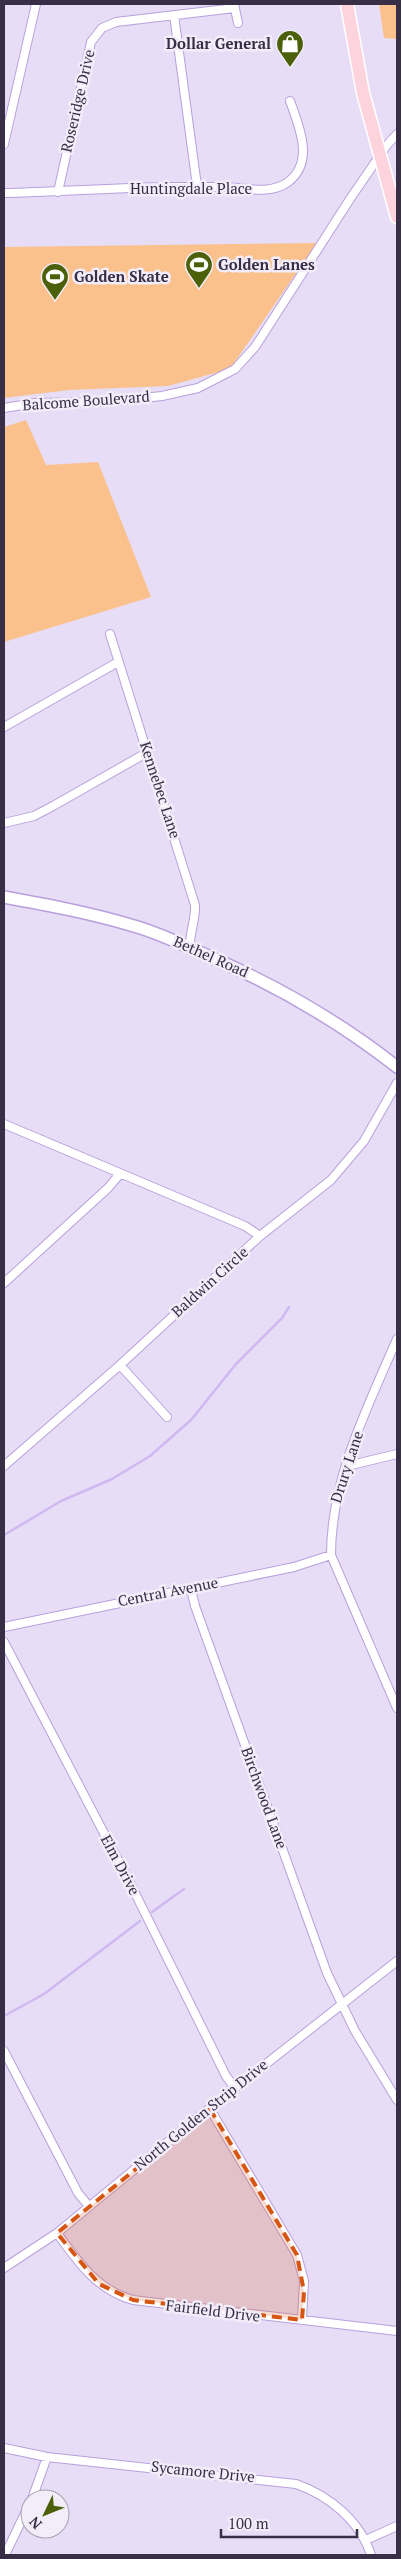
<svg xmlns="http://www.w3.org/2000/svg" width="401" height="2559" font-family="'PT Serif',serif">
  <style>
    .green { fill: #fac18d }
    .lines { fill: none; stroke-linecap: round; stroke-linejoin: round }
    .stream { stroke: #d0b8f1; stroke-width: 2.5 }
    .street-casing { stroke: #b9a0dc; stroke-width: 10 }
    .secondary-casing { stroke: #b9a0dc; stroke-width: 14 }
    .primary-casing { stroke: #fff; stroke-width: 15 }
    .street { stroke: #fff; stroke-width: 8 }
    .secondary { stroke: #fff; stroke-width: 11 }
    .primary { stroke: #fdd4dd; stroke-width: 12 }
    .marked { fill: #d65512; fill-opacity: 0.2; stroke: #d65512; stroke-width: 4; stroke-dasharray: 10 6; stroke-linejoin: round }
    .labels { text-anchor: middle; stroke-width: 5; stroke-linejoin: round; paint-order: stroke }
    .poi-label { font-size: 15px; font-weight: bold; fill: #382e46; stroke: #f2edf9; text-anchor: start }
    .street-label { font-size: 15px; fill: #382e46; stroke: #f2edf9 }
  </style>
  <rect width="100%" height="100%" fill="#e7ddf6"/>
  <path class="green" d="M379,4H397V39L384,38Z
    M317,243L230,369L168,386L69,390L4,398V247Z
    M26,420L46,465L98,462L151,597L4,642V427Z"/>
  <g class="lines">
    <path class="stream" d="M4,1535L61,1501L112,1479L150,1456L191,1420L236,1364L282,1318L289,1307
      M152,1912L184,1889
      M4,2016L44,1994L140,1921"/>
    <defs>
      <path id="street" d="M234,4L238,23
        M174,15L197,186
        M4,144L36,4
        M58,192L91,42L102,28L116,22L235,8
        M4,193C77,191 151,185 225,187C245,188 271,195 288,182C315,162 299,126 290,101
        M4,408L35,403L104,402L162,396L198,388L235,369L255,347L350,199L387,145L397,134
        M110,634L195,905C196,920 189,933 190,948
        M4,727L118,662
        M4,823L34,816L53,806L148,752
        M4,1124L245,1226L260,1236
        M4,1283L108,1188L119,1175
        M397,1339C367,1408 331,1479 331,1555L397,1708
        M120,1365L167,1417
        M4,1466L120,1365L260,1236L331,1180L364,1141L397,1083
        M347,1466L397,1454
        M191,1589L195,1606L327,1973L355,2031L397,2100
        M4,1627L294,1567L331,1555
        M4,1642L130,1883L226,2076L235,2088
        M4,2051L78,2193L88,2205
        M210,2109L297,2255L304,2281L302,2320
        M57,2233C78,2262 97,2290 133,2300L397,2331
        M4,2268L57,2233L192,2122L397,1961
        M4,2448L47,2457L296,2484C330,2496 360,2521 371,2555
        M32,2499L47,2457
        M366,2540L397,2526
        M5,2555L30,2503"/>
      <path id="secondary" d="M4,897C48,905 91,913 134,926C162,934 188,947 215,959C281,988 341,1023 397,1067"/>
      <path id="primary" d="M347,4L363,93L397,217"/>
    </defs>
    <use href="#street" class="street-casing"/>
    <use href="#secondary" class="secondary-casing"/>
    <use href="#primary" class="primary-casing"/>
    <use href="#street" class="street"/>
    <use href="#secondary" class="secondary"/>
    <use href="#primary" class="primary"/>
  </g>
  <path class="marked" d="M210,2109L297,2255L304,2292L302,2320L133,2300L99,2284L57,2233Z"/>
  <defs>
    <symbol id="shop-pin" viewBox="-11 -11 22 30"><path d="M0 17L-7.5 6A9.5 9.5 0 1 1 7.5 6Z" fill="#4b6009" stroke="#f2edf9"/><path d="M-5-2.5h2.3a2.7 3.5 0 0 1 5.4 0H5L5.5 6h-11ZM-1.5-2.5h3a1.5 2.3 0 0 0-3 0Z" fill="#fff"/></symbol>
    <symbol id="stadium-pin" viewBox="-11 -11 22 30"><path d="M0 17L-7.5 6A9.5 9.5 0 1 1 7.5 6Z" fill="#4b6009" stroke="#f2edf9"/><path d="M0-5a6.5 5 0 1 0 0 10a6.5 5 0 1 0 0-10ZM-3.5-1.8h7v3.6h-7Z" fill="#fff"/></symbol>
  </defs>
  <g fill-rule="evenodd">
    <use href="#shop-pin" x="274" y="28" width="32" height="43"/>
    <use href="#stadium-pin" x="183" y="249" width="32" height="43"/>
    <use href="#stadium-pin" x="39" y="261" width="32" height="43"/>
  </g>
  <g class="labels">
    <g class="poi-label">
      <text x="271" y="49" text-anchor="end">Dollar General</text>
      <text x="218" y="270">Golden Lanes</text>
      <text x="74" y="282">Golden Skate</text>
    </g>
    <g class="street-label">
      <text transform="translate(78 101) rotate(-77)" y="5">Roseridge Drive</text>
      <text x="191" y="194">Huntingdale Place</text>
      <text transform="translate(86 401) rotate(-4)" y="5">Balcome Boulevard</text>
      <text transform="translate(160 790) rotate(72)" y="5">Kennebec Lane</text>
      <text transform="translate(211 957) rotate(24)" y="5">Bethel Road</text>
      <text transform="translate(210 1282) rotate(-42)" y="5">Baldwin Circle</text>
      <text transform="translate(347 1467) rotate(-72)" y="5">Drury Lane</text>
      <text transform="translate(168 1592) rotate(-11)" y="5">Central Avenue</text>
      <text transform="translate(264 1798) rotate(70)" y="5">Birchwood Lane</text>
      <text transform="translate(120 1865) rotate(62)" y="5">Elm Drive</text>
      <text transform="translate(201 2115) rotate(-39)" y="5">North Golden Strip Drive</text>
      <text transform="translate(213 2311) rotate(7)" y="5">Fairfield Drive</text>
      <text transform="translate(203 2472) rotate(6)" y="5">Sycamore Drive</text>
    </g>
  </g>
  <rect width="401" height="2559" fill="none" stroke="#382e46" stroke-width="10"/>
  <g transform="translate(45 2514) rotate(227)"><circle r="24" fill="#f2edf9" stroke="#a8a1b1"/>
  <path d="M0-4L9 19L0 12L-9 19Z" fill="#4b6009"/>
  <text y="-8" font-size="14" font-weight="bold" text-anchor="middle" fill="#382e46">N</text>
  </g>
  <path d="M221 2529v8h136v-8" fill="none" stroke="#382e46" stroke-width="2.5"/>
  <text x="228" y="2529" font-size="15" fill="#382e46" stroke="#f2edf9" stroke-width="4" paint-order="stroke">100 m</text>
</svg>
